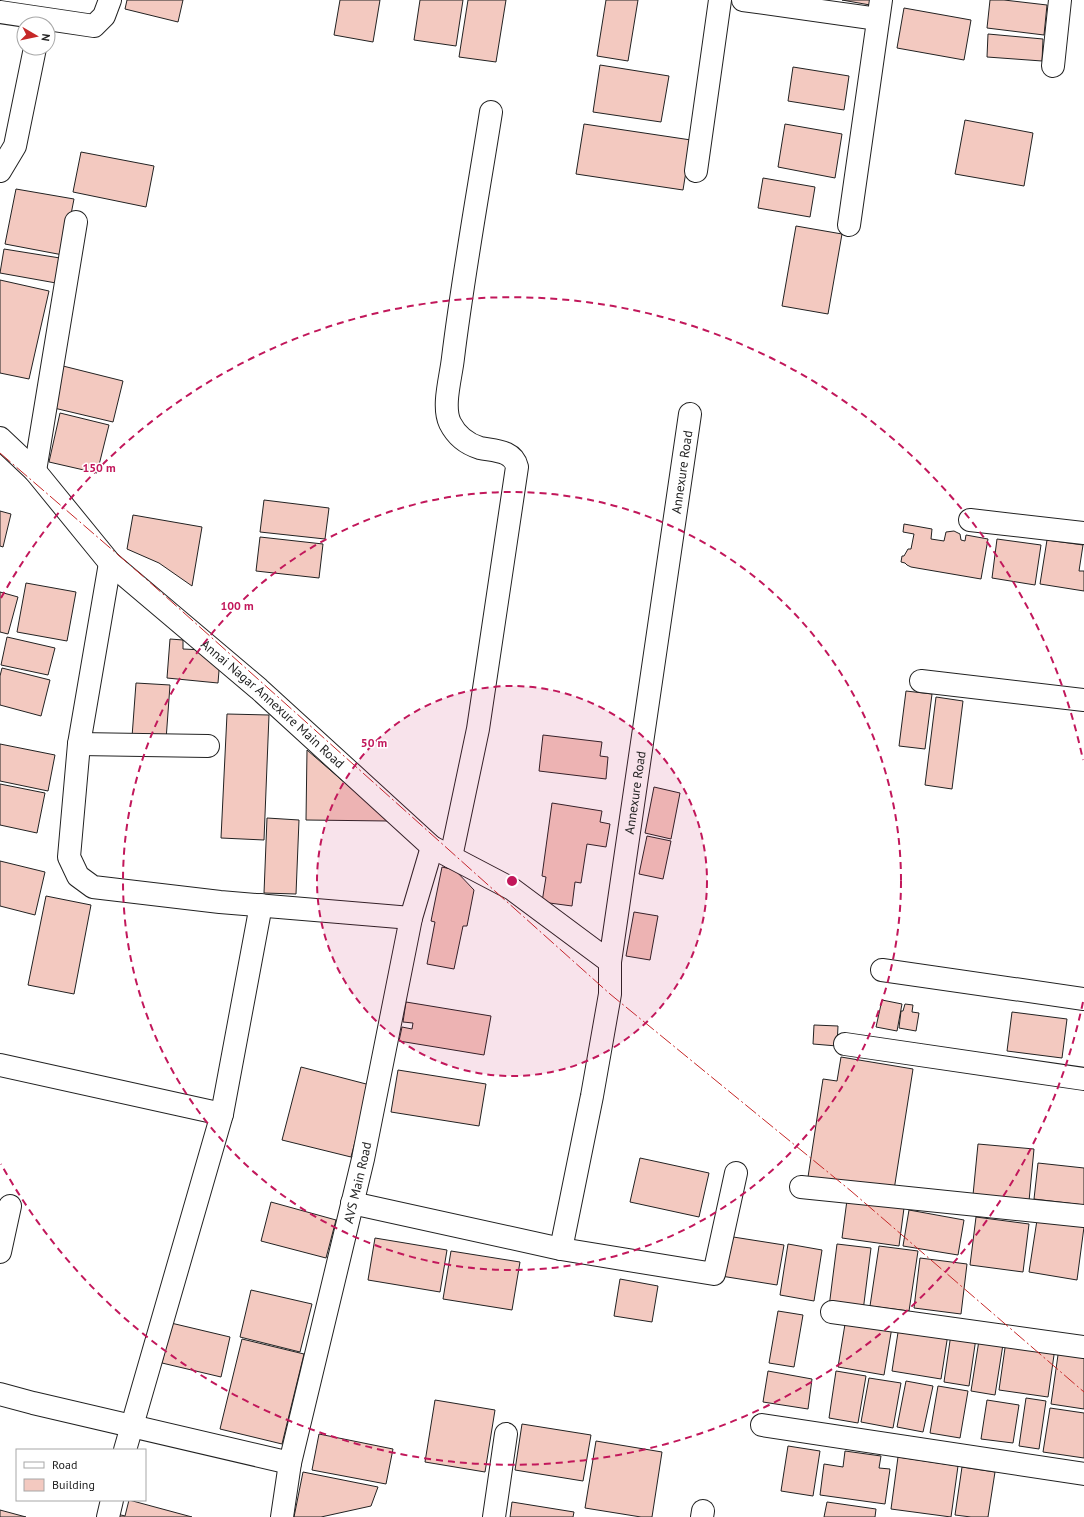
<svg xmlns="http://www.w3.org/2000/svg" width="1084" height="1517" font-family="'PT Sans',sans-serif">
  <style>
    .building { fill: #f3c9c0; stroke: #222 }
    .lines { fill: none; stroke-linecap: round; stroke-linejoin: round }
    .street-casing { stroke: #222; stroke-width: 24 }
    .street { stroke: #fff; stroke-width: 22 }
    .power { stroke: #c62828; stroke-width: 1; stroke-dasharray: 14 3 2 3; stroke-linecap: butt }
    .ring { fill: none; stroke: #c2185b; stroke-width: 2; stroke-dasharray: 7 5 }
    .labels { text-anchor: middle; stroke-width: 3; stroke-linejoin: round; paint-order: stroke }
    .street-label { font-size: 13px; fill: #222; stroke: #fff }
    .centre { fill: #c2185b; stroke: #fff; stroke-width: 2 }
    .ring-label { font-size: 12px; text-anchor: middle; font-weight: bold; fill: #c2185b; stroke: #fff; stroke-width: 3; stroke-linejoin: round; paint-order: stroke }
  </style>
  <rect width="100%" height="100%" fill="#fff"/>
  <path class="building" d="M127,0H183L178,22L125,9Z
    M340,0H380L373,42L334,35Z
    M420,0H463L456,46L414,40Z
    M468,0H506L496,62L459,57Z
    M606,0H638L628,61L597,56Z
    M842,0H871L870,5Z
    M990,0H1004L1047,5L1044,35L987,28Z
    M904,8L971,20L964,60L897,48Z
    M988,34L1043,39L1042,61L987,57Z
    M600,65L669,76L661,122L593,112Z
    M793,67L849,76L844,110L788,101Z
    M965,120L1033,133L1024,186L955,174Z
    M584,124L691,140L683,190L576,174Z
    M785,124L842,134L835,178L778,167Z
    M81,152L154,166L146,207L73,192Z
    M763,178L815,187L810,217L758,208Z
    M16,189L74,199L63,255L5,244Z
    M796,226L842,234L828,314L782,306Z
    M4,249L60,258L56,283L0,273Z
    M0,280L49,291L29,379L0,373Z
    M63,366L123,381L113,422L54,408Z
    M60,413L109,425L97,473L49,462Z
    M264,500L329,508L325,539L260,532Z
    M0,511L11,514L3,547L0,546Z
    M133,515L202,527L192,586L159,563L127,549Z
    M904,524L932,529L931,539L944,541L946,532L954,531L960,534L961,540L965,541L966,535L988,539L981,579L911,567L907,565L905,563L901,562L902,556H904L908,549H911L914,534L903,532Z
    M260,537L323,544L319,578L256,571Z
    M997,539L1041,545L1035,585L992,578Z
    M1047,540L1083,545L1079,571H1084V591L1040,584Z
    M26,583L76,592L67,641L17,632Z
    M0,592L18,597L8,634L0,632Z
    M7,637L55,648L48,675L1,665Z
    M170,639L183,640V649L204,650V657L220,658L218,683L167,678Z
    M2,668L50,680L41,716L0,705V676Z
    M136,683L170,685L166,740L132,737Z
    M906,691L932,694L925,749L899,746Z
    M936,697L963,701L952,789L925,785Z
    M227,714L269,715L264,840L221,838Z
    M543,735L602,742L600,756L608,757L606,779L539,771Z
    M0,744L55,755L48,791L0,781Z
    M307,750L389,821L306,820Z
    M0,784L45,793L37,833L0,825Z
    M654,787L680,793L671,839L645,833Z
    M552,803L602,811L600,822L610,824L606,847L587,844L581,883L575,882L572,906L542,902L546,877L542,876Z
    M267,818L299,820L296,894L264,893Z
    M647,836L671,841L663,879L639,874Z
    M0,861L45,872L35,915L0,906Z
    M442,867L455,870L474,890L467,926H463L454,969L427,964L435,922L431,921Z
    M46,896L91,905L74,994L28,985Z
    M634,912L658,916L650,960L626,956Z
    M882,1000L902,1004L897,1031L876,1027Z
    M406,1002L491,1016L484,1055L399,1041L402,1027L412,1029L413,1023L403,1022Z
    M905,1004L913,1005L912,1012L919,1013L916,1031L899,1028L901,1011H903Z
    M1012,1012L1067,1019L1062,1058L1007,1051Z
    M814,1025L838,1026L837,1046L813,1044Z
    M841,1057L913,1069L894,1190L808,1177L823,1079L837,1081Z
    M301,1067L370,1085L351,1157L282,1140Z
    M398,1070L486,1084L479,1126L391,1112Z
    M978,1144L1034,1149L1029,1201L973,1195Z
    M640,1158L709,1173L699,1217L630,1202Z
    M1038,1163L1084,1168V1205L1034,1199Z
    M847,1200L904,1208L899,1246L842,1238Z
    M271,1202L336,1220L326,1258L261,1241Z
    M909,1210L964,1220L958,1255L903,1246Z
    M976,1217L1029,1224L1023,1272L970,1265Z
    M1037,1220L1084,1227L1077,1280L1029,1272Z
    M727,1236L784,1245L777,1285L721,1276Z
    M375,1238L447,1250L440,1292L368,1280Z
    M788,1244L822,1250L814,1301L780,1295Z
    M837,1244L871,1248L863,1311L829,1307Z
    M879,1246L918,1251L909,1311L870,1306Z
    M451,1251L520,1262L512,1310L443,1299Z
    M920,1258L967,1264L961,1314L914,1308Z
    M620,1279L658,1286L652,1322L614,1316Z
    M251,1290L312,1304L300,1352L240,1337Z
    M778,1311L803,1315L794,1367L769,1363Z
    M846,1318L892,1327L884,1375L838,1367Z
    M171,1323L230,1337L221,1377L162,1363Z
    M899,1326L948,1334L941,1379L892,1371Z
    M951,1334L976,1338L969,1386L944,1382Z
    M980,1334L1004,1338L995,1395L971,1391Z
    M242,1339L304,1354L282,1444L220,1429Z
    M1006,1341L1055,1348L1048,1397L999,1390Z
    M1059,1348L1084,1352V1409L1051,1404Z
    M768,1371L812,1379L808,1409L763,1402Z
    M836,1371L866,1376L858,1423L829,1418Z
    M869,1378L901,1383L893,1428L861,1422Z
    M906,1381L933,1386L923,1432L897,1427Z
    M938,1386L968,1391L960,1438L930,1433Z
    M1026,1398L1046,1401L1039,1449L1019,1446Z
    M435,1400L495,1410L485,1472L425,1462Z
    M987,1400L1019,1405L1013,1443L981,1439Z
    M1050,1408L1084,1413V1458L1043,1452Z
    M522,1424L591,1435L583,1481L515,1470Z
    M319,1434L393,1449L386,1484L312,1470Z
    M596,1441L662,1452L652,1517H641L585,1508Z
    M788,1446L820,1451L813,1496L781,1491Z
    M845,1451L881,1456L879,1468L890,1469L885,1504L820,1495L824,1464L843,1467Z
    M898,1457L958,1466L951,1517L891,1509Z
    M962,1467L995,1472L988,1517H971L955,1515Z
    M303,1472L378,1487L371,1506L321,1517H294Z
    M129,1500L192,1517H117V1514L125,1516Z
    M512,1502L574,1512L573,1517H510Z
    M827,1502L876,1509L875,1517H824Z
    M0,1510L26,1517H0Z"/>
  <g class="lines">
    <defs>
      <g id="street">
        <path d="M743,0L878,19"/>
        <path d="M0,12L94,26L104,16L110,0"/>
        <path d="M1053,66L1060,0"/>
        <path d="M0,171L15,146L35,48"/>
        <path d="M696,171L720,0"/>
        <path d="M849,225L881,0"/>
        <path id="s1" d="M0,438L35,471L110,563L259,689L432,847L512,889L610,962L690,414"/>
        <path d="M35,471L76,222"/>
        <path d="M970,520L1084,533"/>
        <path d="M110,563L79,744L69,857L78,876L93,887L220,902L411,918"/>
        <path d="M921,681L1084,700"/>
        <path d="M79,744L208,746"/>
        <path d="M451,857L478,729L517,467C513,450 494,451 480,448C467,444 456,435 450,423C442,406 451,377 453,358C463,276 478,194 491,112"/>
        <path d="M882,970L1084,999"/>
        <path d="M845,1044L1084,1079"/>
        <path d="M0,1065L222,1114L125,1450"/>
        <path d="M222,1114L261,905"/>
        <path d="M801,1187L1084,1216"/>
        <path d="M352,1203L561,1249L714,1274L736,1173"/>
        <path d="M561,1249L592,1096L610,994V962"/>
        <path d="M0,1252L10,1206"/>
        <path d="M832,1312L1084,1347"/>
        <path d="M0,1394L33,1403L290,1463"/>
        <path d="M762,1425L1084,1474"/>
        <path d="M108,1517L112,1500"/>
        <path id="s2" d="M282,1517L290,1463L363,1159L411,918L432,847"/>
        <path d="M494,1517L506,1434"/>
        <path d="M702,1517L703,1511"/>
      </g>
    </defs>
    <use href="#street" class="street-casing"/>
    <use href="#street" class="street"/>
    <path class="power" d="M0,453L145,578L610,994L851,1191L1084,1392"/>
  </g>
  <circle cx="512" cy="881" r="195" fill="#c2185b" fill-opacity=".12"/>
  <g class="ring">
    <circle cx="512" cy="881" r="195"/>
    <circle cx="512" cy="881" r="389"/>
    <path d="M1083 1002A584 584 0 0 1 1 1164M1 598A584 584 0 0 1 1083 760"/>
  </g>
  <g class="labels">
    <g class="street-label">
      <text dy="5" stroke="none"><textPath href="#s1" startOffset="1304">Annexure Road</textPath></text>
      <text dy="5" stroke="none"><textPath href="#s1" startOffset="382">Annai Nagar Annexure Main Road</textPath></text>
      <text dy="5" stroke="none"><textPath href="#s1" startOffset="980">Annexure Road</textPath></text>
      <text dy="5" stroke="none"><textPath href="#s2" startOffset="343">AVS Main Road</textPath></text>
    </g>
  </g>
  <circle cx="512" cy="881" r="6" class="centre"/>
  <g class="ring-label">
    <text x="99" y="472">150 m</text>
    <text x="237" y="610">100 m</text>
    <text x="374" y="747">50 m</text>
  </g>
  <rect x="16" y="1449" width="130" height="52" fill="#ffffff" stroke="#a7a7a7"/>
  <rect x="24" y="1462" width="20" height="6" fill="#ffffff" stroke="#a7a7a7"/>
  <text x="52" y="1469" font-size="12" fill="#222222">Road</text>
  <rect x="24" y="1479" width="20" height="12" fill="#f3c9c0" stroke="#a7a7a7"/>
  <text x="52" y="1489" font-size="12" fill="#222222">Building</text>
  <g transform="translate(36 36) rotate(99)"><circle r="19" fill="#ffffff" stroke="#a7a7a7"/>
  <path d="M0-3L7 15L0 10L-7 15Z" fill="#c62828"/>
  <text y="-6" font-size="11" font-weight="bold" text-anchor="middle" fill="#222222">N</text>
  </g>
</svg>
